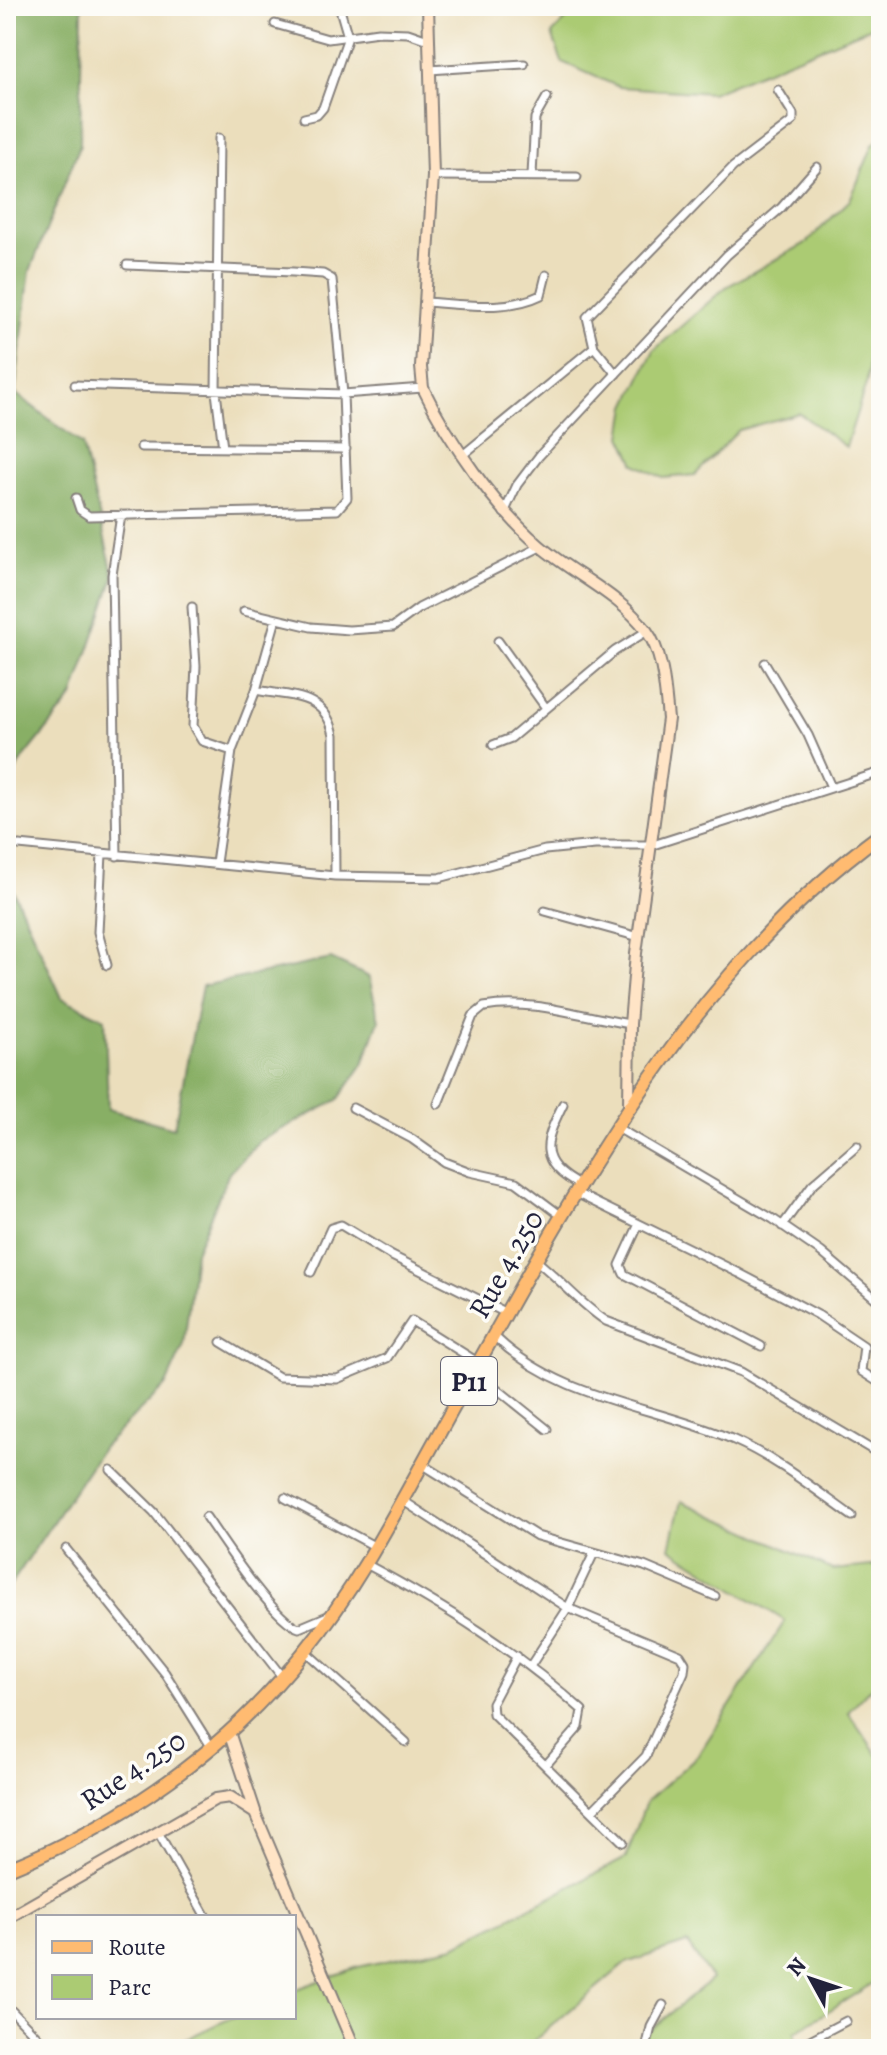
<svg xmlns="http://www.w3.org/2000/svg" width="887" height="2055" font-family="Alegreya,serif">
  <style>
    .green { fill: #abcb73; stroke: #667657; stroke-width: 2 }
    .forest { fill: #88af65; stroke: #556850; stroke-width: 2 }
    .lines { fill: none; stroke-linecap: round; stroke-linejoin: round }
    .street-casing { stroke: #86807c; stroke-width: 11 }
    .secondary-casing { stroke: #86807c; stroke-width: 14 }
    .primary-casing { stroke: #86807c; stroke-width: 16 }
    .street { stroke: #fff; stroke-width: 7 }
    .secondary { stroke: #ffe4c6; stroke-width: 10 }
    .primary { stroke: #ffbb71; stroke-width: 12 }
    .labels { text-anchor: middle; stroke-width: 7; stroke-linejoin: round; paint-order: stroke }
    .shield { fill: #fdfcf7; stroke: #646373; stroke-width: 2 }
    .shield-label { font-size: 28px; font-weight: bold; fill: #22223b }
    .street-label { font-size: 30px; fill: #22223b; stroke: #fdfcf7 }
  </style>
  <rect width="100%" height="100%" fill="#fdfcf7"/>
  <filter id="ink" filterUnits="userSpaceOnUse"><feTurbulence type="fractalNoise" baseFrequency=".0125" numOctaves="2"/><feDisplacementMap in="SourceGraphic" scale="16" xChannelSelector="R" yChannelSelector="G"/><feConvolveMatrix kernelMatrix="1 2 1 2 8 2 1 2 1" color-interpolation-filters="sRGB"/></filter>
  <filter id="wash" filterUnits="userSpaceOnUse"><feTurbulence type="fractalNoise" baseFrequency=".006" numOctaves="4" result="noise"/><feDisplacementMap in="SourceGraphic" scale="32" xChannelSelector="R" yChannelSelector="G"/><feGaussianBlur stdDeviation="1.8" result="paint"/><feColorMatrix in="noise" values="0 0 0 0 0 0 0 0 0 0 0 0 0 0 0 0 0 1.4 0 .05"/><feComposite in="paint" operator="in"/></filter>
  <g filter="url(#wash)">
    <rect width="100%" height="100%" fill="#ebdebc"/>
    <path class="green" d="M579,6H881V23L711,93L619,87L562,62L552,34Z
      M881,137V257L877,261L867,381L846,447L799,413L739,430L695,475L663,478L635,464L622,436L627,406L654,350L726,287L806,243L850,200L873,145Z
      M681,1501L833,1570L881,1565V1686L873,1685L848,1712L881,1760V1978L795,2032L798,2049H627L712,1979L687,1943L626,1963L524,2049H164L233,2017H294V1990L358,1967L455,1946L626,1858L646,1802L698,1755L785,1621L670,1548Z"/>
    <path class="forest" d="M6,6H82L80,145L30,271L15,393L82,444L114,577L73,697L19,764L6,792Z
      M12,888L62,998L105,1019L108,1109L174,1128L202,986L331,959L369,977L379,1020L363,1064L338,1100L259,1141L229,1173L195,1252L184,1345L166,1385L103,1447L6,1592V889Z"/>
  </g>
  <g filter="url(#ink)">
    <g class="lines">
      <defs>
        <path id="street" d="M275,24L328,39L378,32L408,33L428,40
          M429,70L524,64
          M304,118L317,115L323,108L348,37L339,6
          M219,138L216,392L223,448
          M532,175L535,118L547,97
          M433,176L577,177
          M425,302C461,304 507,312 541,295L546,275
          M616,374L594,347L587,317L733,167L793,121V114L778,90
          M75,385L343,394L423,388
          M141,447L346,449
          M464,454L594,347
          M76,498L80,510L89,516L337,510L347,498L343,394L332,279L323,274L293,272L127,265
          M504,513L517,485L539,456L727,255L781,208L817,167
          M192,607L196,666L193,726L202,741L232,751
          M244,611L311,627L349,630L393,627L419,608L540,547
          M498,641L546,708
          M765,663L808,735L831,787
          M256,690C292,697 325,693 334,735L335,876
          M493,745L511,738L615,651L647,631
          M19,845L335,876L439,878L545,850L595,845H653L881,772
          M102,854L98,932L107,965
          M117,856L112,575L121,515
          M216,863L232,751L256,690L276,619
          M545,911L639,937
          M438,1104L473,1016L484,1007C531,998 583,1017 630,1024
          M563,1104C544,1143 536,1162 581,1186
          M353,1108L412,1139L444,1162L470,1172L516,1182L563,1217
          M616,1127L773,1219L821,1252L881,1303
          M576,1193L739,1273L818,1315L864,1346L861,1371L881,1384
          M639,1224L620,1265L624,1274L761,1346
          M782,1226L812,1185L857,1146
          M538,1262C562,1281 580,1304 606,1321L741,1372L881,1455
          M311,1272L331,1228L341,1225L392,1256L506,1313
          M495,1337C562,1401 653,1405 734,1440C777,1459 814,1489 852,1516
          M221,1342L279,1377L337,1379L387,1358L412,1321L479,1363
          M475,1371L547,1429
          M422,1464L537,1536L644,1566L715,1596
          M111,1470L154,1512L283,1678
          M285,1498L376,1547
          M402,1500L568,1608L680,1655L685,1663L684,1672L646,1756L592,1811
          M206,1517C222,1540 275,1622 299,1628L330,1615
          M66,1549L165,1673L212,1748
          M366,1564C446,1607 515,1650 582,1710L579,1727L546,1765
          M305,1651L406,1742
          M517,1656L492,1703L493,1714L623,1842
          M531,1665L568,1608L594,1553
          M158,1832L206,1917
          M6,2005L49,2049
          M646,2049L651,2027L663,2005
          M793,2049L846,2021"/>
        <path id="secondary" d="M428,6L433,176L421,367L423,388C448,440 496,509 540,546C573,574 620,595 646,630C664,654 665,691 668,719L636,953L630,1024L629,1105
          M229,1732L255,1811
          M6,1919L216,1799L230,1797L255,1813L355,2049"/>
        <path id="primary" d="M6,1870C123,1823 226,1750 305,1651C362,1581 402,1499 446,1421C564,1210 681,980 881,834"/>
      </defs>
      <use href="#street" class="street-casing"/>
      <use href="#secondary" class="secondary-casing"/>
      <use href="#primary" class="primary-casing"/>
      <use href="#street" class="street"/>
      <use href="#secondary" class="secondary"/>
      <use href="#primary" class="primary"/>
    </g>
  </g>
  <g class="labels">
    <rect class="shield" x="441" y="1357" width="56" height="48" rx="6"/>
    <g class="shield-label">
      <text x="469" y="1391">P11</text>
    </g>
    <g class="street-label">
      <text transform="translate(506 1264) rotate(-60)" y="10">Rue 4.250</text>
      <text transform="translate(133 1770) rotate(-34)" y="10">Rue 4.250</text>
    </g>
  </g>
  <rect width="887" height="2055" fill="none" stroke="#fdfcf7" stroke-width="32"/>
  <rect x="36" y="1915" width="260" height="104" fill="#fdfcf7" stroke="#a5a5ac" stroke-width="2"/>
  <rect x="52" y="1941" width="40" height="12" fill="#ffbb71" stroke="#a5a5ac" stroke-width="2"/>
  <text x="108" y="1955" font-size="24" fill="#22223b">Route</text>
  <rect x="52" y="1975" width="40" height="24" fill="#abcb73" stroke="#a5a5ac" stroke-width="2"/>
  <text x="108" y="1995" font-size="24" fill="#22223b">Parc</text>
  <g transform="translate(811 1979) rotate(310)" stroke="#fdfcf7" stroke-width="6" paint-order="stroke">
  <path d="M0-6L14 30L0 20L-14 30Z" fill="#22223b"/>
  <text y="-12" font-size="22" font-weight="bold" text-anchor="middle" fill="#22223b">N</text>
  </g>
</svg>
